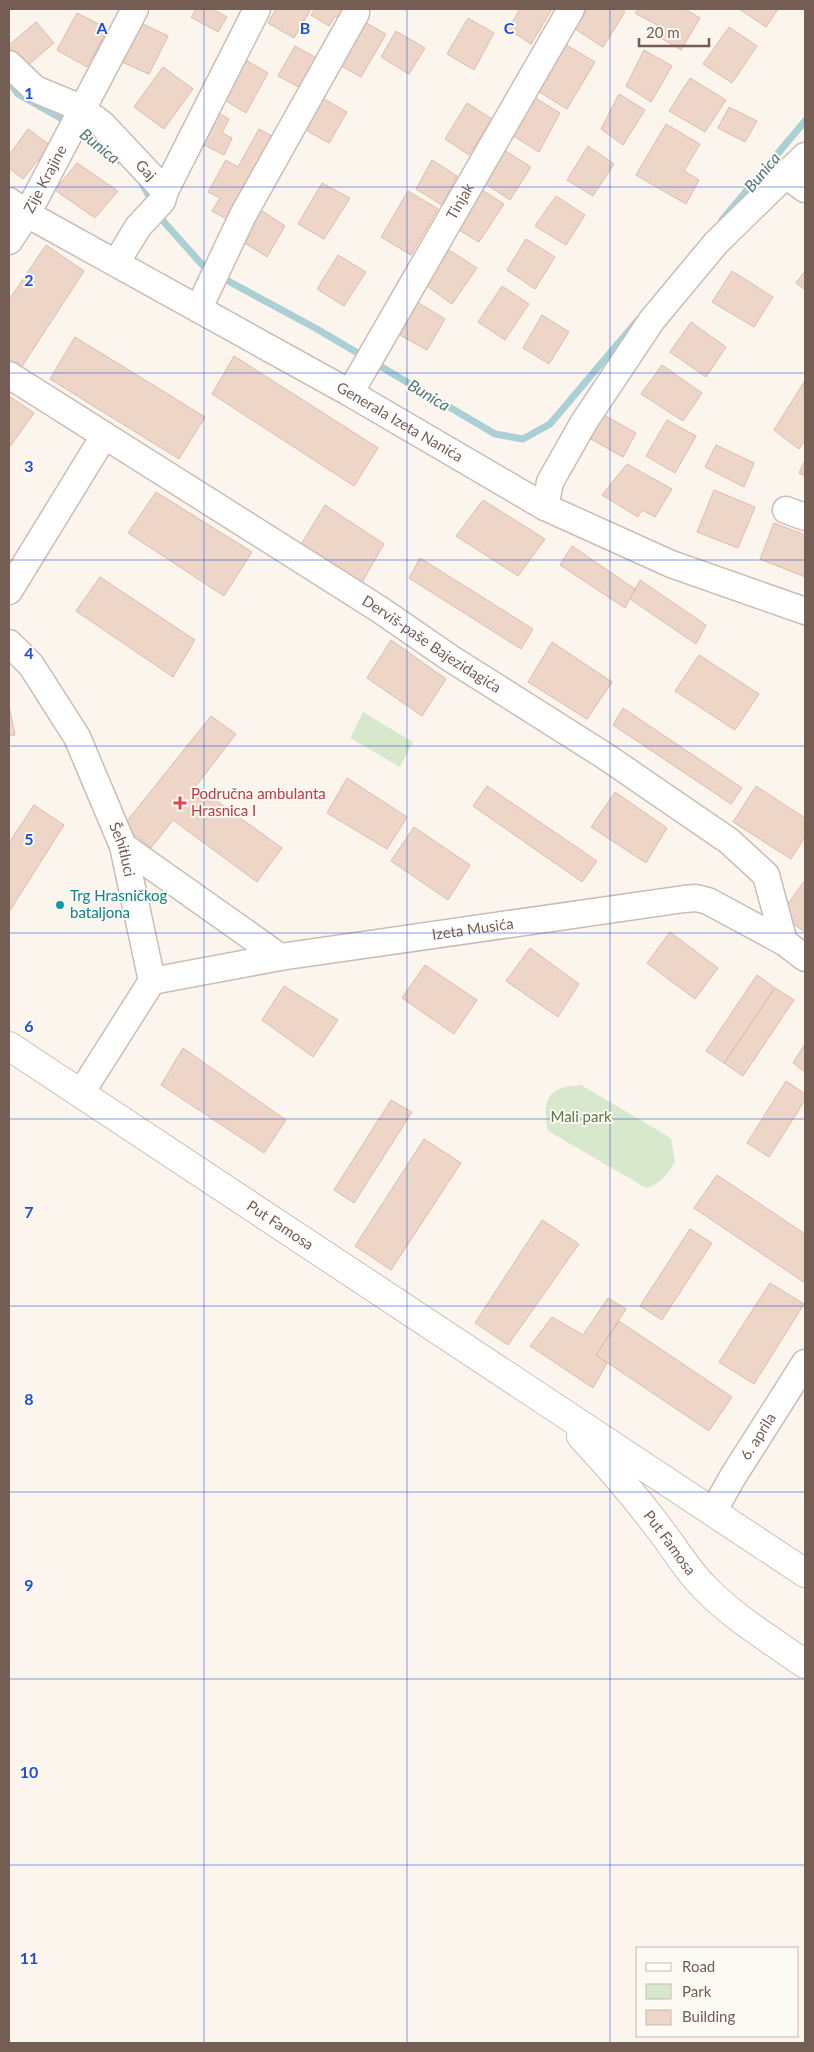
<svg xmlns="http://www.w3.org/2000/svg" width="814" height="2052" font-family="Lato,sans-serif">
  <style>
    .green { fill: #d8e8cc }
    .lines { fill: none; stroke-linecap: round; stroke-linejoin: round }
    .stream { stroke: #aacfd4; stroke-width: 7 }
    .building { fill: #edd5c8; stroke: #debcaa }
    .street-casing { stroke: #ccbdb4; stroke-width: 29 }
    .secondary-casing { stroke: #cfbeb1; stroke-width: 30 }
    .street { stroke: #fff; stroke-width: 26 }
    .secondary { stroke: #fff; stroke-width: 28 }
    .grid { fill: none; stroke: #1d4ed8; stroke-width: 1; stroke-opacity: 0.55 }
    .health-dot { fill: #e0444e; stroke: #fdf9f3; stroke-width: 2 }
    .culture-dot { fill: #0f9aa8; stroke: #fdf9f3; stroke-width: 2 }
    .labels { text-anchor: middle; stroke-width: 4; stroke-linejoin: round; paint-order: stroke }
    .street-label { font-size: 15px; fill: #745d52; stroke: #fdf9f3 }
    .health-label { font-size: 15px; fill: #be3a42; stroke: #fdf9f3; text-anchor: start }
    .culture-label { font-size: 15px; fill: #0d838f; stroke: #fdf9f3; text-anchor: start }
    .park-label { font-size: 15px; fill: #5a784b; stroke: #fdf9f3 }
    .water-label { font-size: 16px; font-style: italic; fill: #4a777e; stroke: #fdf9f3 }
    .grid-label { font-size: 16px; text-anchor: middle; font-weight: bold; fill: #1d4ed8; stroke: #fdf9f3; stroke-width: 4; stroke-linejoin: round; paint-order: stroke }
  </style>
  <rect width="100%" height="100%" fill="#fbf5ed"/>
  <path class="green" d="M363,712L413,742L400,767L350,738Z
    M581,1085L671,1138L675,1162C667,1175 661,1184 646,1188L548,1131C542,1099 547,1087 581,1085Z"/>
  <g class="lines">
    <path class="stream" d="M9,82L18,94L85,132L120,161
      M140,180L153,203
      M159,213L164,222L206,269L317,329L495,434L523,439L550,424L638,320
      M722,220L805,121"/>
  </g>
  <path class="building" d="M196,9H212L227,17L218,32L191,17Z
    M276,9H311L294,38L268,23Z
    M315,9H350L343,20L335,16L329,26L311,15Z
    M520,9H552L531,44L508,29Z
    M587,9H619L625,12L603,47L575,29Z
    M638,9H685L700,18L681,50L654,34L659,26L635,13Z
    M739,9H778L766,27Z
    M77,13L108,29L87,67L57,50Z
    M468,18L494,33L474,70L447,54Z
    M361,20L386,34L361,77L336,63Z
    M36,22L54,43L20,72L9,59V45Z
    M141,23L168,36L149,74L122,62Z
    M729,27L757,46L732,83L703,64Z
    M396,31L425,48L409,74L381,57Z
    M563,43L595,62L567,109L536,90Z
    M295,46L322,61L306,91L278,76Z
    M644,50L672,66L651,102L626,86Z
    M244,59L268,73L246,113L221,98Z
    M163,67L193,89L164,129L134,107Z
    M690,78L726,100L705,132L669,111Z
    M619,94L645,110L623,145L601,129Z
    M317,95L347,112L329,143L300,127Z
    M532,96L560,113L539,152L512,135Z
    M467,103L492,119L469,155L445,139Z
    M729,107L757,121L745,142L718,128Z
    M213,110L229,119L222,133L232,138L224,155L196,141Z
    M666,124L700,144L684,171L699,180L686,204L636,175Z
    M28,129L50,145L23,179L9,168V155Z
    M259,129L276,138L230,221L212,211L220,198L208,192L226,160L238,167Z
    M588,146L614,164L593,196L567,180Z
    M504,150L531,167L510,200L484,183Z
    M432,160L457,176L442,205L416,189Z
    M77,163L118,191L95,218L55,190Z
    M322,183L350,198L324,239L298,224Z
    M479,188L504,204L479,242L454,227Z
    M408,191L438,209L411,255L381,237Z
    M556,196L585,215L566,245L535,226Z
    M258,208L285,226L267,257L240,240Z
    M526,239L555,257L535,289L507,270Z
    M46,245L84,271L19,371L9,364V300Z
    M441,245L477,268L452,304L420,281Z
    M338,255L366,272L344,306L317,289Z
    M732,271L773,297L754,327L712,302Z
    M805,271V290L796,283Z
    M502,286L529,304L505,340L478,322Z
    M417,302L445,319L427,350L398,334Z
    M542,315L569,332L549,364L523,348Z
    M691,322L726,347L706,377L670,352Z
    M75,337L205,417L179,459L50,379Z
    M234,356L378,448L354,486L212,394Z
    M662,365L702,393L683,421L641,394Z
    M804,382L805,440L799,449L774,430Z
    M9,396L34,413L9,448Z
    M604,415L636,433L623,457L591,439Z
    M667,420L696,436L675,473L646,456Z
    M716,445L754,463L744,487L705,467Z
    M805,460V476L799,473Z
    M627,464L672,489L655,517L642,510L638,517L602,495Z
    M714,490L755,507L738,548L697,532Z
    M156,492L252,552L224,596L128,533Z
    M483,500L545,539L518,576L456,536Z
    M325,505L384,544L361,584L300,546Z
    M774,523L805,535V577L760,559Z
    M572,546L635,589L625,608L560,565Z
    M420,558L533,629L521,649L409,578Z
    M100,577L195,640L173,677L76,611Z
    M640,580L706,625L696,644L630,599Z
    M391,640L446,679L422,716L367,678Z
    M552,642L612,682L587,719L528,682Z
    M699,655L759,694L735,730L675,691Z
    M9,706L15,735L9,736Z
    M623,708L742,788L731,804L613,725Z
    M211,716L236,734L196,786L282,848L257,882L173,820L151,848L123,826Z
    M347,778L407,817L387,849L327,813Z
    M487,786L597,861L582,882L473,806Z
    M756,786L805,818V837L791,859L733,822Z
    M615,792L667,828L646,863L591,827Z
    M34,805L64,825L9,912V843Z
    M414,827L470,865L448,900L391,861Z
    M805,880V932L780,915Z
    M670,932L718,968L695,999L647,963Z
    M530,948L579,984L558,1017L506,981Z
    M425,965L477,1000L454,1034L402,998Z
    M757,975L775,988L724,1063L706,1051Z
    M284,986L338,1020L313,1057L262,1020Z
    M775,988L794,1000L743,1076L724,1063Z
    M805,1044V1072L793,1063Z
    M183,1048L286,1120L264,1153L161,1085Z
    M786,1081L805,1094V1100L769,1157L747,1143Z
    M391,1100L412,1112L354,1203L334,1190Z
    M424,1139L461,1163L391,1270L355,1246Z
    M717,1175L805,1234V1283L694,1208Z
    M542,1220L579,1244L508,1345L475,1323Z
    M690,1229L712,1243L662,1320L640,1306Z
    M770,1283L804,1304L754,1384L719,1362Z
    M608,1298L626,1309L596,1355L607,1363L593,1388L530,1346L552,1317L583,1335Z
    M619,1321L732,1397L709,1431L596,1355Z"/>
  <g class="lines">
    <defs>
      <g id="street">
        <path id="s1" d="M9,64L35,89L81,108L102,124L165,191L162,201L138,227L116,263"/>
        <path d="M786,175L805,189"/>
        <path d="M165,191L257,9"/>
        <path id="s2" d="M9,201L27,214L350,393L545,507L671,564L805,611"/>
        <path id="s3" d="M9,241L27,214L135,9"/>
        <path d="M199,308L243,215L356,13"/>
        <path id="s4" d="M9,375L379,609L450,658L605,756L729,841L766,875L784,942L805,958"/>
        <path id="s5" d="M350,393L571,9"/>
        <path d="M545,507L550,482L584,422L652,320L716,243L805,156"/>
        <path d="M786,510L805,517"/>
        <path d="M9,591L104,436"/>
        <path id="s6" d="M9,643L31,665L77,737L123,846L152,981L81,1093"/>
        <path d="M123,846L280,957"/>
        <path id="s7" d="M152,981L280,957L684,899L696,898L708,901L784,942"/>
        <path id="s8" d="M713,1512L732,1478L805,1363"/>
      </g>
      <g id="secondary">
        <path id="s9" d="M9,1046L805,1573"/>
        <path id="s10" d="M581,1436C608,1465 634,1495 658,1527C674,1547 686,1569 705,1588C734,1618 771,1640 805,1664"/>
      </g>
    </defs>
    <use href="#street" class="street-casing"/>
    <use href="#secondary" class="secondary-casing"/>
    <use href="#street" class="street"/>
    <use href="#secondary" class="secondary"/>
  </g>
  <path class="grid" d="M204,9V2043M407,9V2043M610,9V2043M9,187H805M9,373H805M9,560H805M9,746H805M9,933H805M9,1119H805M9,1306H805M9,1492H805M9,1679H805M9,1865H805"/>
  <path class="health-dot" d="M177.5 795.5h5v5h5v5h-5v5h-5v-5h-5v-5h5z"/>
  <circle class="culture-dot" cx="60" cy="905" r="5"/>
  <g class="labels">
    <g class="street-label">
      <text dy="5" stroke="none"><textPath href="#s1" startOffset="176">Gaj</textPath></text>
      <text dy="5" stroke="none"><textPath href="#s3" startOffset="72">Zije Krajine</textPath></text>
      <text dy="5" stroke="none"><textPath href="#s5" startOffset="221">Tinjak</textPath></text>
      <text dy="5" stroke="none"><textPath href="#s2" startOffset="449">Generala Izeta Nanića</textPath></text>
      <text dy="5" stroke="none"><textPath href="#s4" startOffset="501">Derviš-paše Bajezidagića</textPath></text>
      <text dy="5" stroke="none"><textPath href="#s6" startOffset="238">Šehitluci</textPath></text>
      <text dy="5" stroke="none"><textPath href="#s7" startOffset="325">Izeta Musića</textPath></text>
      <text dy="5" stroke="none"><textPath href="#s9" startOffset="325">Put Famosa</textPath></text>
      <text dy="5" stroke="none"><textPath href="#s8" startOffset="88">6. aprila</textPath></text>
      <text dy="5" stroke="none"><textPath href="#s10" startOffset="139">Put Famosa</textPath></text>
    </g>
    <g class="health-label">
      <text x="191" y="799">Područna ambulanta<tspan x="191" dy="17">Hrasnica I</tspan></text>
    </g>
    <g class="culture-label">
      <text x="70" y="901">Trg Hrasničkog<tspan x="70" dy="17">bataljona</tspan></text>
    </g>
    <g class="park-label">
      <text x="581" y="1122">Mali park</text>
    </g>
    <g class="water-label">
      <text transform="translate(100 146) rotate(39)" y="6">Bunica</text>
      <text transform="translate(762 172) rotate(-50)" y="6">Bunica</text>
      <text transform="translate(429 395) rotate(31)" y="6">Bunica</text>
    </g>
  </g>
  <g class="grid-label">
    <text x="102" y="34">A</text>
    <text x="305" y="34">B</text>
    <text x="509" y="34">C</text>
    <text x="29" y="99">1</text>
    <text x="29" y="286">2</text>
    <text x="29" y="472">3</text>
    <text x="29" y="659">4</text>
    <text x="29" y="845">5</text>
    <text x="29" y="1032">6</text>
    <text x="29" y="1218">7</text>
    <text x="29" y="1405">8</text>
    <text x="29" y="1591">9</text>
    <text x="29" y="1778">10</text>
    <text x="29" y="1964">11</text>
  </g>
  <rect width="814" height="2052" fill="none" stroke="#745d52" stroke-width="20"/>
  <rect x="636" y="1947" width="162" height="90" fill="#fdf9f3" stroke="#c6bbb3"/>
  <rect x="646" y="1963" width="25" height="8" fill="#ffffff" stroke="#c6bbb3"/>
  <text x="682" y="1972" font-size="15" fill="#745d52">Road</text>
  <rect x="646" y="1984" width="25" height="15" fill="#d8e8cc" stroke="#c6bbb3"/>
  <text x="682" y="1997" font-size="15" fill="#745d52">Park</text>
  <rect x="646" y="2010" width="25" height="15" fill="#edd5c8" stroke="#c6bbb3"/>
  <text x="682" y="2022" font-size="15" fill="#745d52">Building</text>
  <path d="M639 38v8h70v-8" fill="none" stroke="#745d52" stroke-width="2.5"/>
  <text x="646" y="38" font-size="15" fill="#745d52" stroke="#fdf9f3" stroke-width="4" paint-order="stroke">20 m</text>
</svg>
